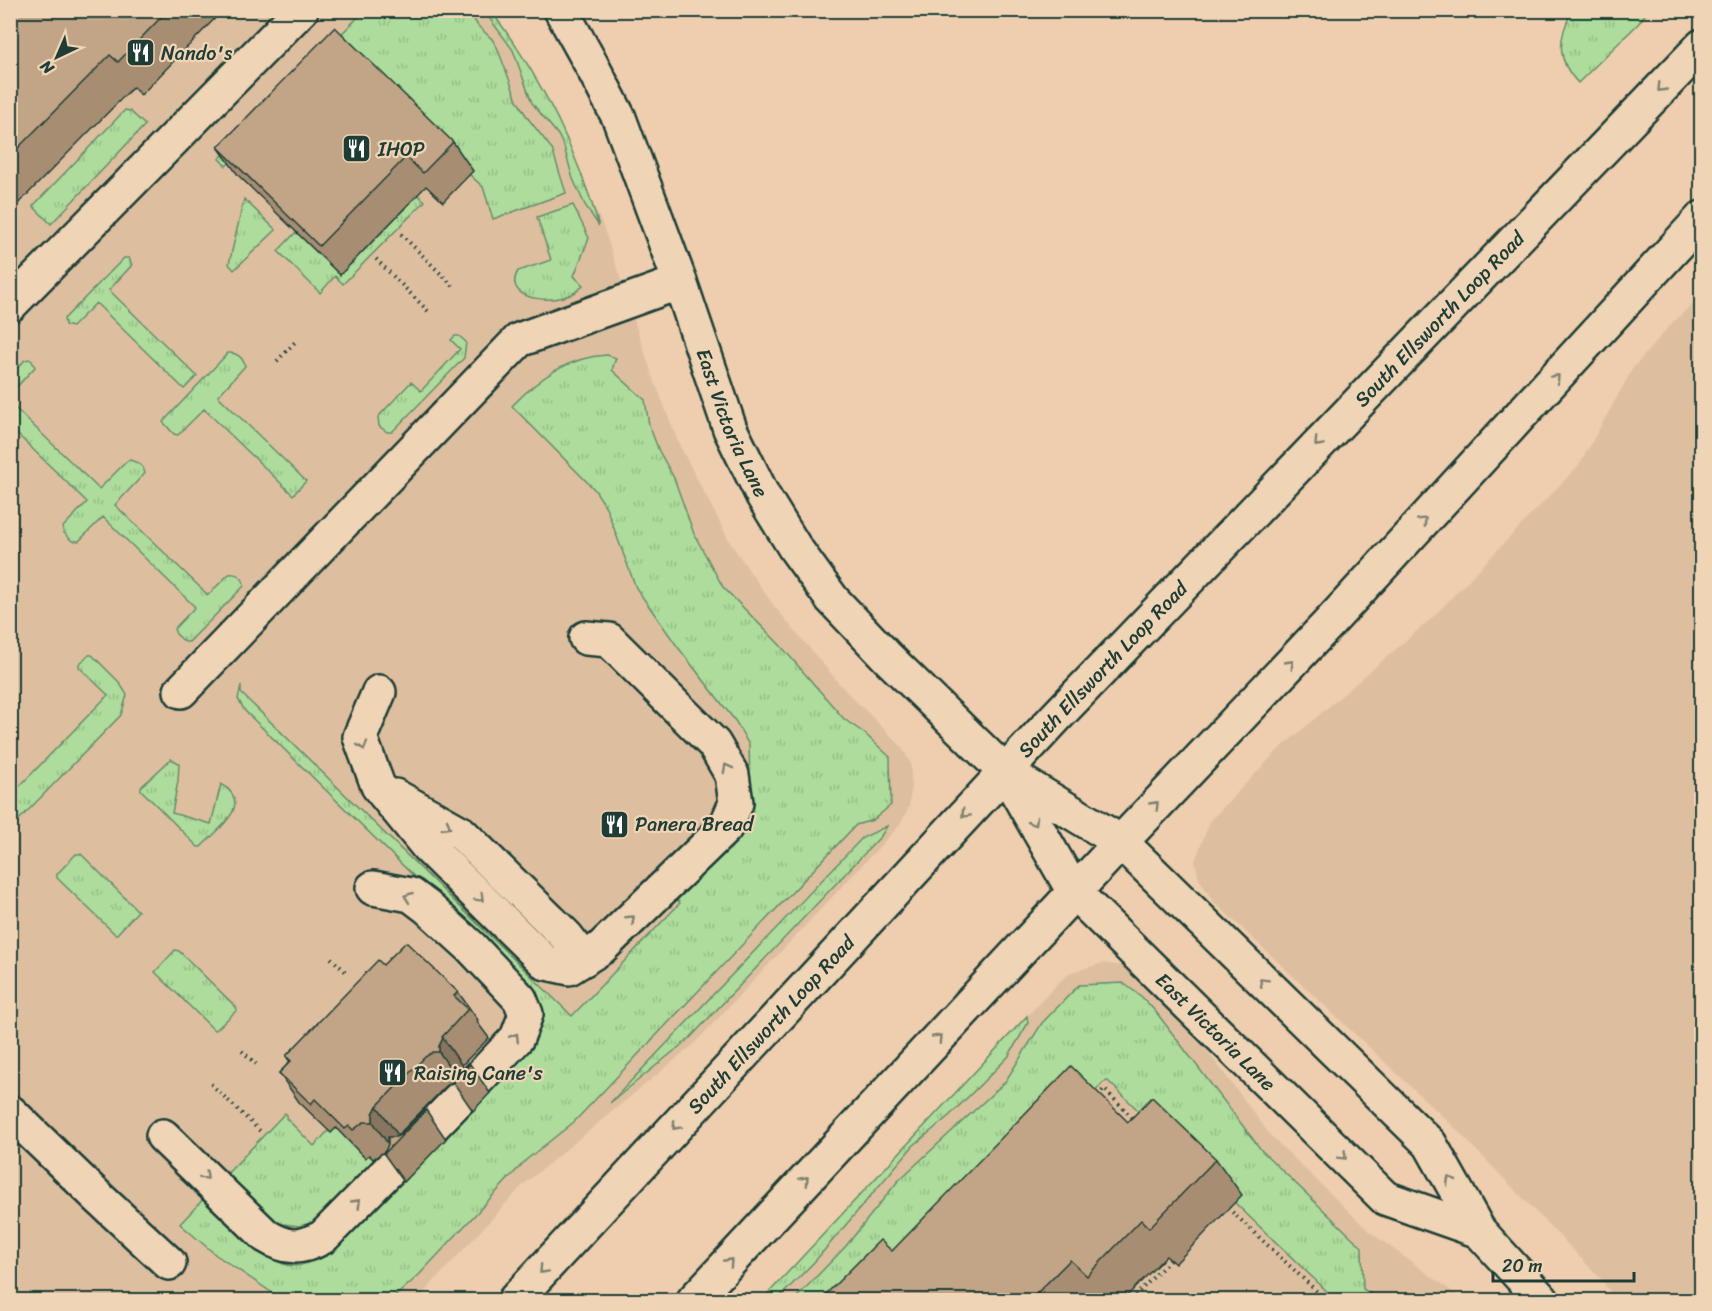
<svg xmlns="http://www.w3.org/2000/svg" width="1712" height="1311" font-family="Sriracha,sans-serif">
  <style>
    .built { fill: #ddbfa0 }
    .grass { fill: url(#grass-tufts); stroke: #668c68; stroke-width: 1.5 }
    .lines { fill: none; stroke-linecap: round; stroke-linejoin: round }
    .minor-casing { stroke: #1f3d34; stroke-width: 38 }
    .major-casing { stroke: #1f3d34; stroke-width: 38 }
    .path { stroke: #1f3d34; stroke-width: 4; stroke-dasharray: 1.5 4.5; stroke-linecap: butt }
    .minor { stroke: #efd4b6; stroke-width: 33 }
    .major { stroke: #efd4b6; stroke-width: 33 }
    .wall { fill: #a78e73; stroke: #1f3d34; stroke-width: 1.5 }
    .shaded-wall { fill: #88745e; stroke: #1f3d34; stroke-width: 1.5 }
    .building { fill: #c2a586; stroke: #1f3d34; stroke-width: 1.5 }
    .oneway { stroke: #7d816e }
    .labels { text-anchor: middle; stroke-width: 4.5; stroke-linejoin: round; paint-order: stroke }
    .poi-label { font-size: 20px; fill: #1f3d34; stroke: #efd4b6; text-anchor: start }
    .street-label { font-size: 20px; fill: #1f3d34; stroke: #efd4b6 }
  </style>
  <defs>
    <pattern id="grass-tufts" width="24" height="20" patternUnits="userSpaceOnUse" patternTransform="scale(1.5)"><rect width="24" height="20" fill="#addc9c"/><path d="M3 7l-1-3M5 7V3M7 7l1-3M15 17l-1-3M17 17v-4M19 17l1-3" fill="none" stroke="#94be87"/></pattern>
  </defs>
  <rect width="100%" height="100%" fill="#eeceae"/>
  <filter id="ink" filterUnits="userSpaceOnUse"><feTurbulence type="fractalNoise" baseFrequency=".0167" numOctaves="2"/><feDisplacementMap in="SourceGraphic" scale="12" xChannelSelector="R" yChannelSelector="G"/><feConvolveMatrix kernelMatrix="1 2 1 2 8 2 1 2 1" color-interpolation-filters="sRGB"/></filter>
  <g filter="url(#ink)">
    <path class="built" d="M10,11H489L529,67L568,142L604,229L653,377L679,444L731,544L774,606L844,689L901,746L911,764V791L909,807L900,825L693,1045L523,1185L417,1300H11Z
      M1701,297V1300H1616L1599,1277L1455,1128L1213,901L1199,879L1195,861L1210,821L1276,752L1432,618L1579,465L1633,368L1673,322Z
      M1103,963L1137,968L1165,994L1271,1136L1370,1232L1464,1300H762L1060,981L1072,972Z"/>
    <path class="grass" d="M364,11H469L478,26L492,39L497,47L517,100L527,117L552,149L566,193L493,219L483,187L469,174L473,171L355,56L273,117L226,166L219,159Z
      M484,11H491C540,75 576,149 599,226L585,205L573,179L564,147L558,135L532,103L513,50Z
      M1572,11V10L1648,11L1638,24L1578,83C1556,60 1558,38 1572,11Z
      M125,110L130,111L145,125L51,224L33,206Z
      M418,195L425,201L343,284L335,276L320,293L278,251L296,232L340,275Z
      M244,199L276,230L234,270L229,264Z
      M573,205L589,238L574,276L583,285C568,308 499,303 518,271L551,260L537,217Z
      M124,258H129L132,265L109,290L197,376L184,389L96,303L72,327L65,325L64,319Z
      M455,336H459L466,342L464,358L392,432H387L379,426L378,417L411,382L421,391L460,349L451,340Z
      M228,353C237,352 243,358 245,366L218,396L306,481L293,495L204,409L178,435L174,434L163,422Z
      M607,355L616,358L612,370L645,400L649,425L659,451L674,478L694,534L723,587L780,645L844,719L864,733L890,757L891,805L873,820L856,825L574,1122L526,1160L419,1275L391,1300H283L216,1255L180,1224L207,1195C225,1212 260,1254 281,1263C291,1268 304,1266 313,1260L526,1043L524,984L245,711L238,699L241,685V693L572,1016L680,903L676,899L751,821L749,745L736,722L677,646L636,588L606,507L595,490L512,406C538,379 567,357 607,355Z
      M29,359L32,361L35,367L11,393V375L25,360Z
      M11,404L99,489L127,461L130,460C137,462 144,466 145,473L115,505L208,595L229,574C237,573 244,577 244,586L189,642H185L176,634L174,629L195,607L103,517L79,541H72L64,533L63,527L87,502L11,428Z
      M89,655H92L119,682L127,695L121,715L11,828V795L108,695L79,667V664Z
      M171,759L179,763L178,781L172,813L211,824L221,784C255,804 218,829 201,847H198L141,790V787Z
      M887,826L881,836L690,1038L610,1103L862,838Z
      M76,854H81L138,911L117,934H115L57,878V874Z
      M175,950L179,951L236,1007L237,1010L216,1030H214L155,972Z
      M1123,983L1142,997L1156,1012L1262,1151L1362,1247L1363,1289L1376,1297L1374,1300H1336L1234,1202L1241,1195L1170,1141L1108,1081L1104,1082L893,1300H794L846,1246L898,1181L1005,1082L1042,1023L1079,985Z
      M1027,1016L1028,1023L1008,1057L949,1116L913,1146L816,1260L778,1299L776,1300H762Z
      M285,1113L287,1115L286,1118L314,1146L329,1130L331,1132L336,1128L365,1158L369,1155L376,1161L315,1222L299,1226L275,1223L224,1177Z"/>
    <g class="lines">
      <defs>
        <g id="minor">
          <path id="s1" d="M561,10L591,64L619,118L680,282L730,429L763,496L795,548L832,599L888,658L1005,772L1121,842L1430,1144L1479,1231L1542,1300"/>
          <path d="M10,305L301,10"/>
          <path d="M181,691L519,340L680,282"/>
          <path d="M379,692L360,737L378,786L428,847L546,963L569,968L601,948L725,828L736,803L732,775L714,744L609,640L586,638"/>
          <path id="s2" d="M1006,773L1074,892L1385,1198L1479,1231"/>
          <path d="M395,796L461,833L566,936L584,959"/>
          <path d="M373,888L411,895L427,907L471,947L520,999L526,1014L517,1038L477,1080"/>
          <path d="M10,1112L100,1199L169,1263"/>
          <path d="M163,1136L266,1236C287,1249 301,1249 323,1237L390,1169"/>
          <path d="M411,1148L459,1099"/>
        </g>
        <g id="major">
          <path id="s3" d="M515,1300L1057,716L1702,46"/>
          <path d="M694,1300L1121,842L1332,620L1702,218"/>
        </g>
      </defs>
      <use href="#minor" class="minor-casing"/>
      <use href="#major" class="major-casing"/>
      <path class="path" d="M401,234L453,286
        M376,259L428,311
        M277,361L295,342
        M331,958L346,972
        M242,1051L256,1064
        M211,1084L260,1131
        M1098,1096L1104,1089L1135,1120
        M1228,1208L1326,1300
        M1131,1300L1170,1260"/>
      <use href="#minor" class="minor"/>
      <use href="#major" class="major"/>
    </g>
    <path class="wall" d="M10,10H223L141,95L133,87L10,212Z
      M453,142L473,171L443,202L426,186L340,275L238,175L218,147Z
      M383,965L458,992L478,1020L477,1022L489,1038L462,1065L463,1067L462,1069L470,1064L490,1093L473,1111L453,1082V1081L446,1086L398,1135L396,1137L404,1133L426,1110L446,1139L404,1182L384,1154L385,1151L373,1159L369,1155L365,1158L336,1128L331,1133L299,1102L279,1073L290,1062L286,1056Z
      M1128,1122L1216,1159L1242,1195L1175,1264L1166,1256L1123,1300H1100L1095,1296L1091,1300H820L892,1251Z"/>
    <path class="shaded-wall" d="M443,1038L463,1067L457,1078L439,1052V1046Z
      M377,1106L398,1135L390,1147L373,1122V1114Z"/>
    <path class="building" d="M10,10H168L118,62L110,55L10,156Z
      M335,27L453,142L423,173L406,157L319,246L218,147Z
      M406,942L458,992L454,996L468,1009L442,1037L443,1038L439,1046V1052H433L425,1057L377,1106L373,1114V1122H364L353,1130L349,1126L345,1129L315,1099L311,1104L279,1073L291,1061L286,1056L378,960L383,965Z
      M470,1064L453,1082L457,1075V1069H463Z
      M1071,1066L1128,1122L1152,1097L1216,1159L1149,1228L1141,1220L1087,1276L1070,1260L1030,1300H820L880,1240L892,1251Z
      M426,1110L384,1154L388,1144V1137H396L404,1133Z"/>
    <defs><path id="oneway-chevron" d="M-2-3.5L2.5 0L-2 3.5" fill="none" stroke-width="1.6" stroke-linecap="round" stroke-linejoin="round" transform="scale(1.5)"/></defs>
    <g class="oneway">
      <use href="#oneway-chevron" transform="translate(1661 88) rotate(134)"/>
      <use href="#oneway-chevron" transform="translate(1556 378) rotate(-47)"/>
      <use href="#oneway-chevron" transform="translate(1318 443) rotate(134)"/>
      <use href="#oneway-chevron" transform="translate(1423 521) rotate(-47)"/>
      <use href="#oneway-chevron" transform="translate(1290 664) rotate(-46)"/>
      <use href="#oneway-chevron" transform="translate(363 746) rotate(72)"/>
      <use href="#oneway-chevron" transform="translate(727 768) rotate(-118)"/>
      <use href="#oneway-chevron" transform="translate(1155 805) rotate(-46)"/>
      <use href="#oneway-chevron" transform="translate(965 814) rotate(133)"/>
      <use href="#oneway-chevron" transform="translate(1034 822) rotate(60)"/>
      <use href="#oneway-chevron" transform="translate(447 826) rotate(30)"/>
      <use href="#oneway-chevron" transform="translate(408 897) rotate(-160)"/>
      <use href="#oneway-chevron" transform="translate(480 898) rotate(45)"/>
      <use href="#oneway-chevron" transform="translate(631 919) rotate(-44)"/>
      <use href="#oneway-chevron" transform="translate(1263 982) rotate(-135)"/>
      <use href="#oneway-chevron" transform="translate(515 1037) rotate(-58)"/>
      <use href="#oneway-chevron" transform="translate(938 1038) rotate(-47)"/>
      <use href="#oneway-chevron" transform="translate(676 1126) rotate(133)"/>
      <use href="#oneway-chevron" transform="translate(1343 1156) rotate(45)"/>
      <use href="#oneway-chevron" transform="translate(205 1176) rotate(44)"/>
      <use href="#oneway-chevron" transform="translate(805 1180) rotate(-47)"/>
      <use href="#oneway-chevron" transform="translate(1450 1180) rotate(-120)"/>
      <use href="#oneway-chevron" transform="translate(357 1203) rotate(-46)"/>
      <use href="#oneway-chevron" transform="translate(729 1262) rotate(-48)"/>
      <use href="#oneway-chevron" transform="translate(543 1270) rotate(133)"/>
    </g>
  </g>
  <defs>
    <symbol id="restaurant-square" viewBox="-11 -11 22 22"><rect x="-9" y="-9" width="18" height="18" rx="4" fill="#1f3d34" stroke="#efd4b6"/><path d="M-5-6h1v4h1v-4h1v4h1v-4h1v5L-1.5 .5V6h-2V.5L-5-1ZM5-6V6H3V1.5H1.5Q1.5-4 5-6Z" fill="#fff"/></symbol>
  </defs>
  <g fill-rule="evenodd">
    <use href="#restaurant-square" x="124" y="36" width="33" height="33"/>
    <use href="#restaurant-square" x="340" y="132" width="33" height="33"/>
    <use href="#restaurant-square" x="598" y="808" width="33" height="33"/>
    <use href="#restaurant-square" x="376" y="1056" width="33" height="33"/>
  </g>
  <g class="labels">
    <g class="poi-label">
      <text x="161" y="60">Nando's</text>
      <text x="378" y="156">IHOP</text>
      <text x="635" y="831">Panera Bread</text>
      <text x="414" y="1080">Raising Cane's</text>
    </g>
    <g class="street-label">
      <text dy="7" stroke="none"><textPath href="#s3" startOffset="1348">South Ellsworth Loop Road</textPath></text>
      <text dy="7" stroke="none"><textPath href="#s1" startOffset="448">East Victoria Lane</textPath></text>
      <text dy="7" stroke="none"><textPath href="#s3" startOffset="862">South Ellsworth Loop Road</textPath></text>
      <text dy="7" stroke="none"><textPath href="#s3" startOffset="376">South Ellsworth Loop Road</textPath></text>
      <text dy="7" stroke="none"><textPath href="#s2" startOffset="336">East Victoria Lane</textPath></text>
    </g>
  </g>
  <rect width="1712" height="1311" fill="none" stroke="#efd4b6" stroke-width="36"/>
  <rect x="18" y="18" width="1676" height="1275" fill="none" stroke="#1f3d34" stroke-width="2" filter="url(#ink)"/>
  <g transform="translate(57 57) rotate(224)" stroke="#efd4b6" stroke-width="4.5" paint-order="stroke">
  <path d="M0-4.5L10 22L0 15L-10 22Z" fill="#1f3d34"/>
  <text y="-9" font-size="16" font-weight="bold" text-anchor="middle" fill="#1f3d34">N</text>
  </g>
  <path d="M1493 1272v9h141v-9" fill="none" stroke="#1f3d34" stroke-width="3"/>
  <text x="1502" y="1272" font-size="18" fill="#1f3d34" stroke="#efd4b6" stroke-width="4.5" paint-order="stroke">20 m</text>
</svg>
